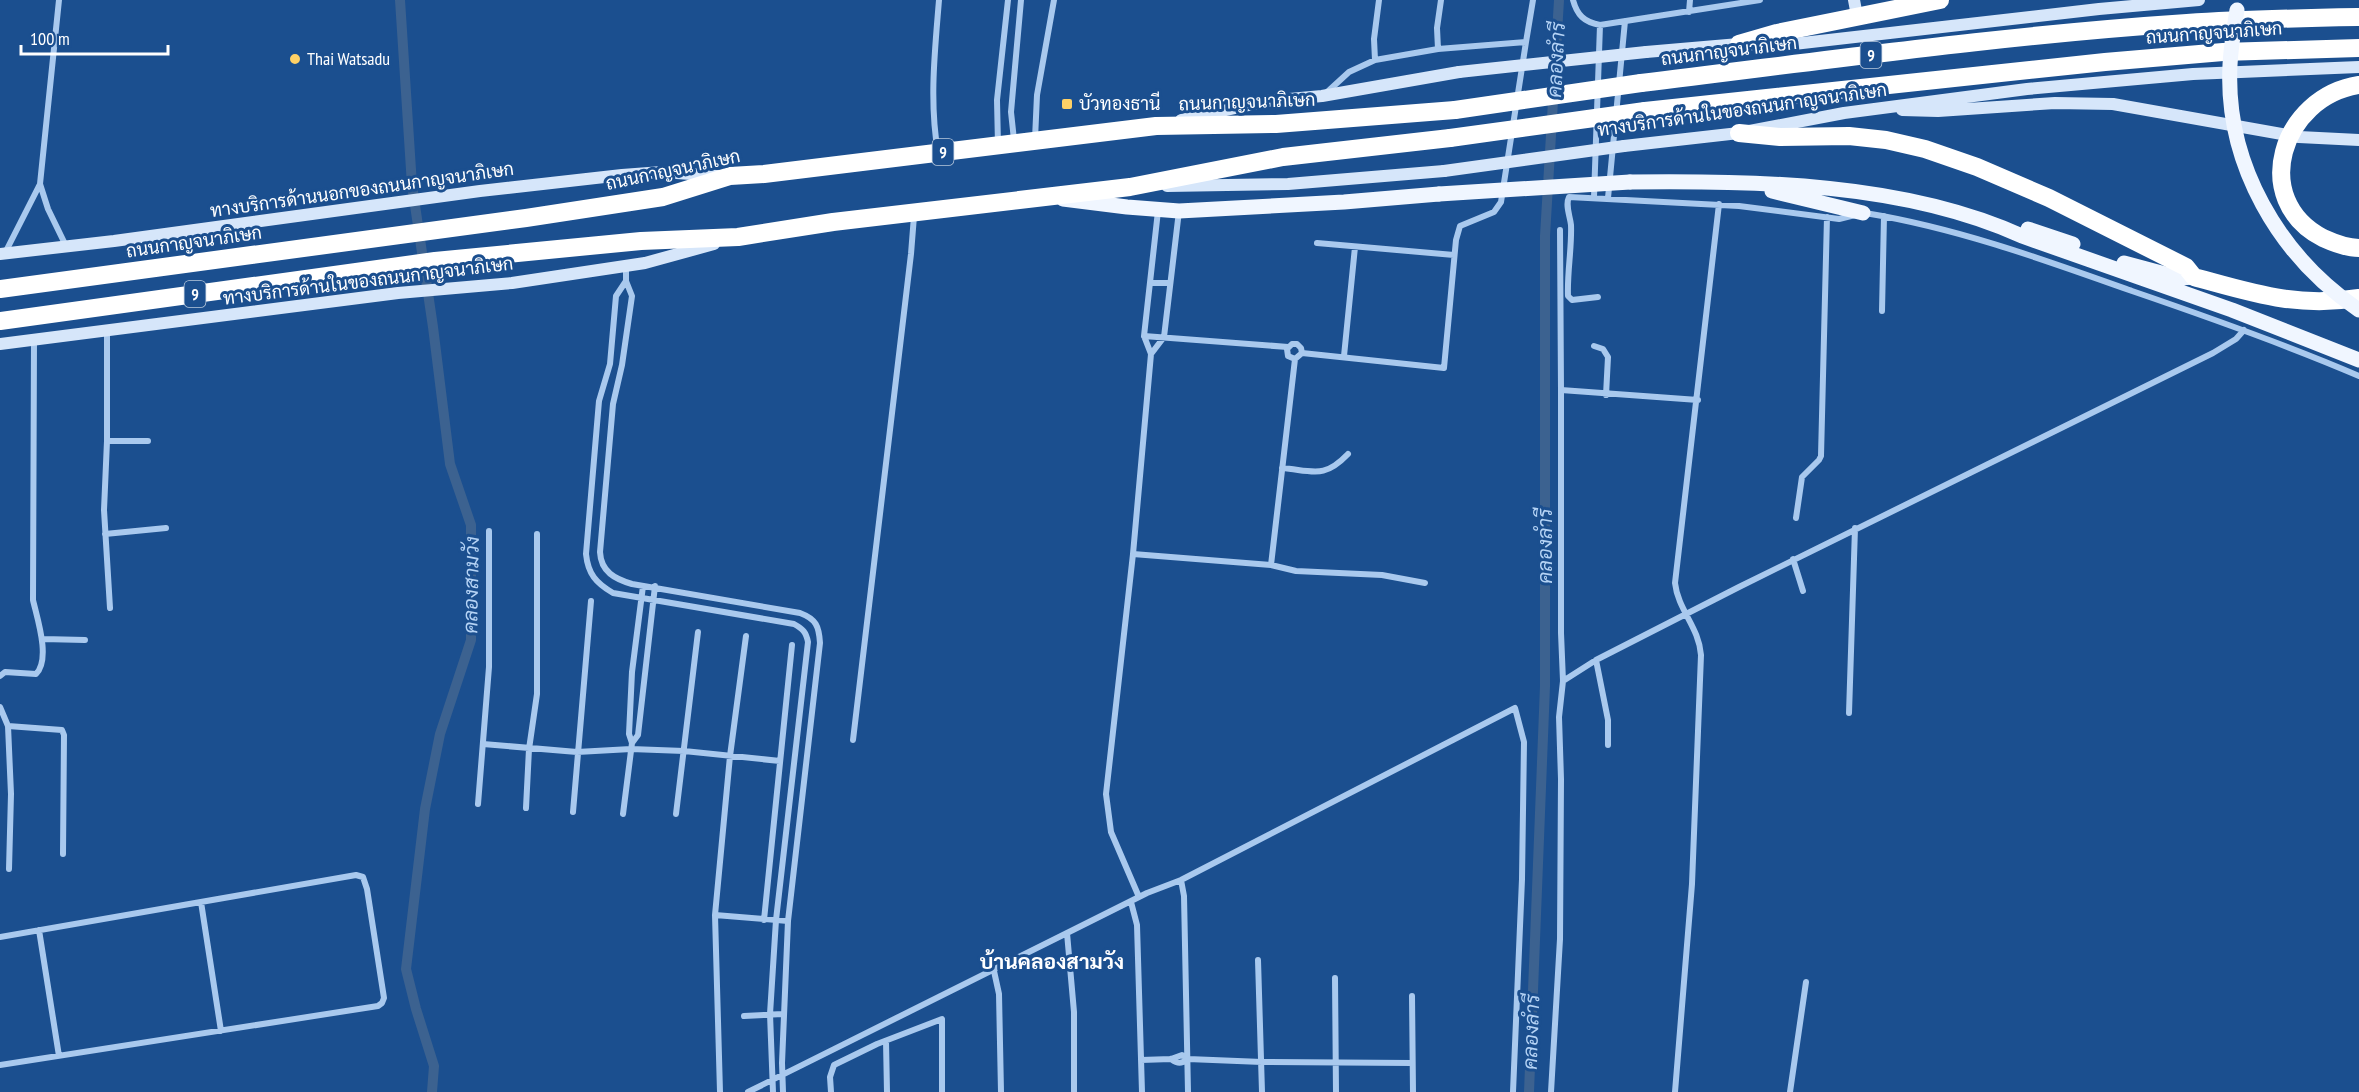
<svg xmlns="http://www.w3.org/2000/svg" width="2359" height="1092" font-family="'PT Sans Narrow',Sarabun,sans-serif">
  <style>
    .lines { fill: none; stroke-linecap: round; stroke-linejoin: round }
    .canal { stroke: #3c6290; stroke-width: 10 }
    .street { stroke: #a9c9ee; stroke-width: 6 }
    .secondary { stroke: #d6e6fa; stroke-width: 12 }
    .primary { stroke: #f0f6ff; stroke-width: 15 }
    .highway { stroke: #fff; stroke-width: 18 }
    .secondary-bridge { stroke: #d6e6fa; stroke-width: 12 }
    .primary-bridge { stroke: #f0f6ff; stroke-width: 15 }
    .highway-bridge { stroke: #fff; stroke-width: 18 }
    .poi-dot { fill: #ffd166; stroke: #1b4f8f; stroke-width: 2 }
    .labels { text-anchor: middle; stroke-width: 6; stroke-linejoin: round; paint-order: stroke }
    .shield { fill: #1b4f8f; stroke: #bbcadd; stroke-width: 1.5 }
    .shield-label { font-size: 16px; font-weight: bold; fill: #fff }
    .street-label { font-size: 18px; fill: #fff; stroke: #1b4f8f }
    .poi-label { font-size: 18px; fill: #fff; stroke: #1b4f8f; text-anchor: start }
    .water-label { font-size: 20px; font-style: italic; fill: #b5d3f5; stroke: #1b4f8f }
    .quarter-label { font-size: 21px; font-weight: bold; fill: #fff; stroke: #1b4f8f }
  </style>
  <rect width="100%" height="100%" fill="#1b4f8f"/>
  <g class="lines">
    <path class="canal" d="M400,0L412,185L433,327L450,464L471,525V640L440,734L425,809L406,969L416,1009L434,1066L432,1092
      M1529,1092L1545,686V236L1559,0"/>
    <path class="street" d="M1573,0C1577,15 1584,22 1600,25L1760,0
      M1689,12L1690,0
      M1526,42L1533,0
      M1438,49L1437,28L1441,0
      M1375,60L1374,39L1379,0
      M1035,139L1037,95L1054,0
      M1014,140L1011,112L1021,0
      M998,145L997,100L1008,0
      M938,152C929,102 935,50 939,0
      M40,184L48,209L66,246
      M1594,197L1600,25
      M1608,198L1625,21
      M1865,213C1957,228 2045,260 2132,291C2208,317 2285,344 2359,376
      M1560,230L1561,390L1698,400
      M1317,243L1454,255
      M5,253L40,184L59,0
      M626,266V281L632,296L622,365L613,404L600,552C601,572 615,579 632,584L800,613C816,619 819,626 820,643L788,921L782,1063L783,1092
      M626,281L616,296L610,364L599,401L586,554C588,574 596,583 613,593L794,624C803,629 806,632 808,642L776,920L770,1014L773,1092
      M1150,283H1170
      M1598,297L1572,300L1568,296C1567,272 1572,248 1571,225C1570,216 1565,205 1569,197L1739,206L1839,219L1855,215
      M1882,311L1884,216
      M107,331V441L104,510L110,608
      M1144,336L1288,347
      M1594,346L1603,349L1608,357L1606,395
      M1302,353L1301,348L1297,344H1292L1287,349L1288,356L1295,359L1302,353L1444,368L1456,240L1460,226L1494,212L1501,202L1526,42L1438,49L1375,60L1349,72L1325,94
      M1151,354L1164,337L1179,211
      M1344,356L1355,247
      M107,441H148
      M1282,468C1314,471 1324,479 1348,454
      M1796,518L1802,477L1819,460L1821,456L1827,217
      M105,534L166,528
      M1133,554L1271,565L1295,359
      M1793,559L1803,591
      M1271,565L1296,571L1382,575L1425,583
      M43,639L85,640
      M1596,660L1608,720V745
      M0,676L5,672L36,674C51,659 37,618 33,600L34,340
      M1563,681L1596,660L1739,587L2213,353L2236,339L2244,330
      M0,707L8,726L11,794L9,869
      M1849,713L1855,528
      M8,726L62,730L64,735L63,854
      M853,740L911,254L914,216
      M632,743L629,734L632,672L643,586
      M483,744L577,752L631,749L684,751L780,761
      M478,804L489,667V531
      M526,808L529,749L537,694V534
      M573,812L591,601
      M623,814L632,743L638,735L655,586
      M676,814L698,632
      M1181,880L1184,896L1188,1092
      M1139,897L1111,832L1106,794L1133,554L1151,354L1144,336L1158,211
      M201,902L221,1031
      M1131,902L1137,925L1142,1092
      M715,915L788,921
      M764,920L792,645
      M39,930L59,1056
      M1067,933L1074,1012V1092
      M0,937L356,875L363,877L367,889L384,998L382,1003L378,1006L0,1065
      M1258,960L1262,1092
      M994,971L999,994L1001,1092
      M1335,978L1336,1092
      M1412,996L1413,1092
      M744,1016L783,1014
      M886,1041L887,1092
      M1171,1059C1178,1064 1181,1064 1188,1059
      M1141,1060L1171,1059L1182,1055L1188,1059L1262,1062L1412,1063
      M720,1092L715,915L730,756L746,636
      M748,1092L1067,933L1147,893L1181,880L1515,708L1524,742L1522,879L1513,1092
      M831,1092L830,1077L834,1065L877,1044L942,1019V1092
      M1551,1092L1560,939L1561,779L1559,717L1563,681L1561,633V390
      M1675,1092L1692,884L1701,655C1699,627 1678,610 1675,583L1719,204
      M1790,1092L1806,982"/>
    <path class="secondary" d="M1854,0L1857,16
      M1646,52L1739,44L1785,45L2099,9L2199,0
      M1902,110L1938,111L2055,103L2113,104L2299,137L2359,140
      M1181,120L1267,101L1322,96L1459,72
      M1624,146L1739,133L1844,113L2027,89L2193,74L2359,67
      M1167,186L1288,184L1444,171
      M0,254L114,241L480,191L622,175L662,172L720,176
      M0,344L398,293L512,283L645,263L714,244"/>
    <path class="primary" d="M1630,182C1758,181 1903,182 2022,236L2232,310L2359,360
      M1772,191L1863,213
      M1063,199L1127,207L1179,211L1344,202L1439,194
      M2028,229L2073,244
      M2124,263L2180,278L2194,277"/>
    <path class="highway" d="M1739,44L1777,33L1940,0
      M1641,83C1823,61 2004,35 2187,23C2244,19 2302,18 2359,17
      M1645,111L2105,62L2223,52L2359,48
      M1739,133L1780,137L1849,136L1886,140L1925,149L1977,167L2049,198L2186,267L2194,277C2253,293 2296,308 2359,298
      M0,289L526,218L663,197L730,176L764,174L1156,126L1276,124L1455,110
      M0,321L435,261L641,241L738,237L833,222L1130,187L1283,157L1450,138"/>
    <path class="secondary-bridge" d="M1459,72L1646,52
      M1444,171L1624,146"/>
    <path class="primary-bridge" d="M2237,10C2234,28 2231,46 2230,65C2225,164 2279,256 2359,310
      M1439,194L1630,182"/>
    <path class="highway-bridge" d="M2359,85C2281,97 2249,200 2323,238C2334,243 2347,248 2359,248
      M1455,110L1641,83
      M1450,138L1645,111"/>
  </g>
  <g class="poi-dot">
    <circle cx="295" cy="59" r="6"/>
    <rect x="1061" y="98" width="12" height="12" rx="3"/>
  </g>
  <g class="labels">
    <g class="shield">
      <rect x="1860.5" y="42" width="21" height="26" rx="4.5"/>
      <rect x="932.5" y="139" width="21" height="26" rx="4.5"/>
      <rect x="184.5" y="281" width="21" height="26" rx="4.5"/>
    </g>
    <g class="shield-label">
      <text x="1871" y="61">9</text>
      <text x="943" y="158">9</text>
      <text x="195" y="300">9</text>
    </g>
    <g class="street-label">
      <text transform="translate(2214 33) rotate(-4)" y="6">ถนนกาญจนาภิเษก</text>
      <text transform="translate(1729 51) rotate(-7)" y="6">ถนนกาญจนาภิเษก</text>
      <text transform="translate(1247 102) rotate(-2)" y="6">ถนนกาญจนาภิเษก</text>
      <text transform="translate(1742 110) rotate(-8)" y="6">ทางบริการด้านในของถนนกาญจนาภิเษก</text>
      <text transform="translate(673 170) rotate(-12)" y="6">ถนนกาญจนาภิเษก</text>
      <text transform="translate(362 190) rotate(-8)" y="6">ทางบริการด้านนอกของถนนกาญจนาภิเษก</text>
      <text transform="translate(194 242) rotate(-8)" y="6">ถนนกาญจนาภิเษก</text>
      <text transform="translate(368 281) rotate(-7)" y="6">ทางบริการด้านในของถนนกาญจนาภิเษก</text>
    </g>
    <g class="poi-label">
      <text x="307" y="65">Thai Watsadu</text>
      <text x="1079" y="110">บัวทองธานี</text>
    </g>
    <g class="water-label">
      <text transform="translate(1556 60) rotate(-87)" y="7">คลองลำรี</text>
      <text transform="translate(1545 546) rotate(-90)" y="7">คลองลำรี</text>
      <text transform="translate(471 585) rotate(-89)" y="7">คลองสามวัง</text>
      <text transform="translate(1531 1032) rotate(-88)" y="7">คลองลำรี</text>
    </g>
    <g class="quarter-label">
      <text x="1052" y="969">บ้านคลองสามวัง</text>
    </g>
  </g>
  <path d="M21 45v9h147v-9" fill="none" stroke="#ffffff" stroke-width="3"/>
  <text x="30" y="45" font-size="18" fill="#ffffff" stroke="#1b4f8f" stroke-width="4.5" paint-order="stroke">100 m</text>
</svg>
